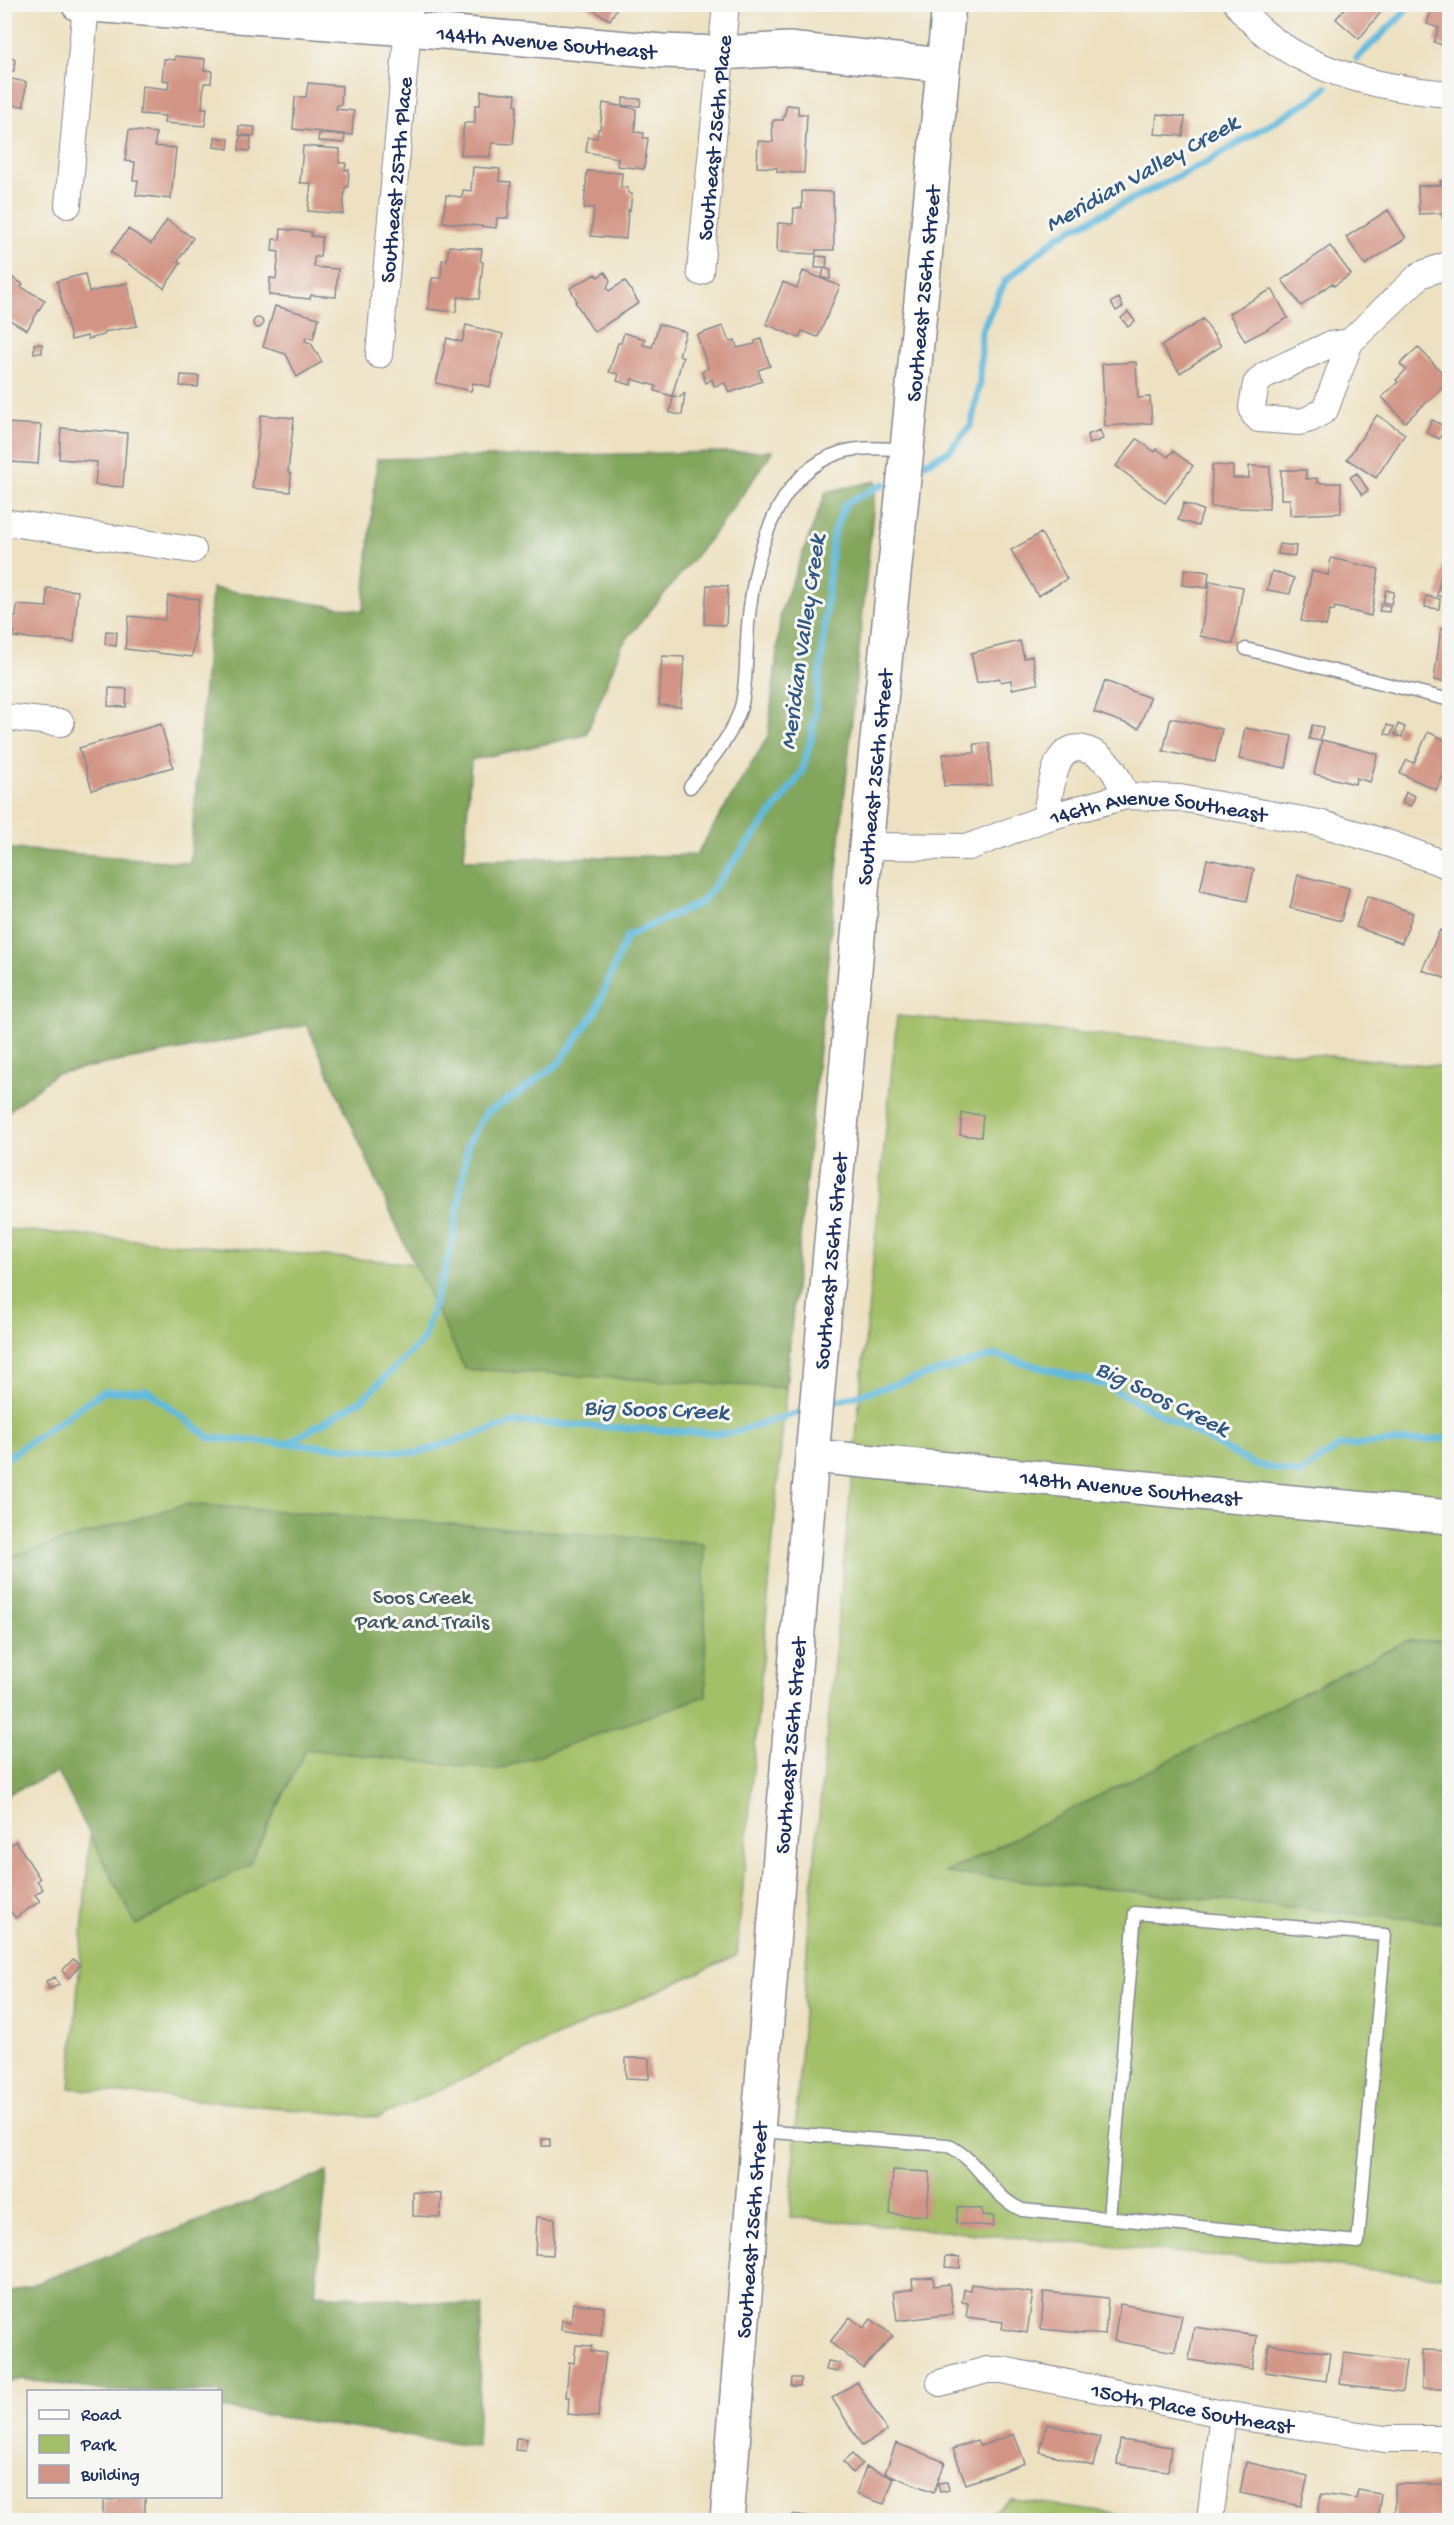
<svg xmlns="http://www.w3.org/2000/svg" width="1454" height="2525" font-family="'Gochi Hand',sans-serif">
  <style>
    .green { fill: #a3bf67; stroke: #5f7762; stroke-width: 1.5 }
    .forest { fill: #82a65c; stroke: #4e6a5d; stroke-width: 1.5 }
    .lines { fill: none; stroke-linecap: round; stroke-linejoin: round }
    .stream { stroke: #60badd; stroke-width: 7 }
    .building { fill: #d29484 }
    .lane-casing { stroke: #848890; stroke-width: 15 }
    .street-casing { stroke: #848890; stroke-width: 28 }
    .secondary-casing { stroke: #848890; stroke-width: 36 }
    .lane { stroke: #fff; stroke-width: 12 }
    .street { stroke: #fff; stroke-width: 26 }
    .secondary { stroke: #fff; stroke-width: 33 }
    .labels { text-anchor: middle; stroke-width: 6; stroke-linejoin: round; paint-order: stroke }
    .street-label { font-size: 22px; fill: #1b2f5e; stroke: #f6f6f2 }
    .park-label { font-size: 22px; fill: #445a61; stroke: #f6f6f2 }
    .water-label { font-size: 24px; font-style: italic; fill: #305984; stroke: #f6f6f2 }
  </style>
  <rect width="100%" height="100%" fill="#f6f6f2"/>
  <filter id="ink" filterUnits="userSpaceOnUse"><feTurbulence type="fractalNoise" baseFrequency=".0167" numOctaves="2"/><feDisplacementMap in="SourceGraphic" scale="12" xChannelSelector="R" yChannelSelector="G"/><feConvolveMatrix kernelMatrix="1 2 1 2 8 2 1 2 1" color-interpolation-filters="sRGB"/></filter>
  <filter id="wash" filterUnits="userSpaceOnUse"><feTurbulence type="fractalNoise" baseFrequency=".008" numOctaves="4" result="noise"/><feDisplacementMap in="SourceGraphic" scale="24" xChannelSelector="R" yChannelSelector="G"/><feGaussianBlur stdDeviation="1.35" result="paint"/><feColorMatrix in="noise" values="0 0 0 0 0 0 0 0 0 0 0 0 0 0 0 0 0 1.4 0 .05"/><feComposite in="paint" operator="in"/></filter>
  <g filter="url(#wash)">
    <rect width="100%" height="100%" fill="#ede1c1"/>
    <path class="green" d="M897,1016L1449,1067V2277L790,2217L809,1918Z
      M4,1229L794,1296L737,1955L379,2117L70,2088L99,1719L5,1710Z
      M1012,2500L1162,2520H979Z"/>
    <path class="forest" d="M773,451L720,526L622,645L586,735L471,760L464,860L696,855L768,737L781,611L826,492L876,481L785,1388L465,1369L403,1240L307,1025L55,1074L5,1114V848L190,863L212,588L363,611L377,459Z
      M186,1504L704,1543L706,1696L497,1770L306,1749L249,1865L136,1925L58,1772L5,1795V1558Z
      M1449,1640V1923L945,1873L1406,1641Z
      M327,2172L315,2294L482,2306L477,2447L221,2408L220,2392L106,2391L22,2379L5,2384V2295Z"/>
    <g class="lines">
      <path class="stream" d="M1357,58L1402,15L1409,4
        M925,463L949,451L971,425L980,382L982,330L1005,281L1060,235L1205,163L1317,96L1326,87
        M824,1405L995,1355L1106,1385L1253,1464L1299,1474L1340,1446L1450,1438
        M290,1442L363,1399L423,1340L453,1242L468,1143L486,1113L519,1093L559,1063L595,1013L627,936L702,902L782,800L802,772L812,735L821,666L833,534L845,504L884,484
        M4,1460L102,1392L147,1390L210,1438L417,1453L516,1422L727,1434L808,1410"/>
    </g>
    <g id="blocks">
      <path class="building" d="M582,4H619L610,20Z
        M1348,4H1380L1377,8L1382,11L1359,39L1336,19Z
        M1433,4H1450V48L1434,42L1439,28L1427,24Z
        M175,56L205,59L204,70L212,71L211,83H204L202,108H207L205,126L164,123L165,116L140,114L142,86L168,89L169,81L162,80L164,59L175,60Z
        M4,58L15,59L14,71L8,70L7,78L26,82L24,106L4,105Z
        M308,83L342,86L341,105H337L336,109L354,111L352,135L293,129L295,97H306Z
        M481,91L516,94L515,105H517L513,144L492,143L490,157L461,155L464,123H475V105H480Z
        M623,98L641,99L640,106H623Z
        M603,103L636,109L635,132L644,133L643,138H648L644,169L617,166L618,158L586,152L588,137L597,138L598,129H600Z
        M787,105L798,106V114H807L804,173L777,172V168L757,167L758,141L773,142L772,124L774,120H783Z
        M1157,114L1185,117L1183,136L1155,134Z
        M239,126L255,127L254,136L239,135Z
        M129,130L156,133L155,146L176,148L171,199L136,195L138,180H133L135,162L125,161Z
        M319,134L345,135L344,143L318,141Z
        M240,136L251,137L250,151L239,150Z
        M215,137L229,139L228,149L214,147Z
        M303,146L340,149L339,163H346L345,170H349L348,187H345L343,214L308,211L311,183H300Z
        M473,167L500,169L499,181L511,182L508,218H497L496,228L443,222L446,195L460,197L462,196L463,190L471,191Z
        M587,171L622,173L621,187L628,188V193L632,194L630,211L628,210L626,239L591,236L594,208H584Z
        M1440,181H1450V217L1442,218V213L1419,214L1418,186L1441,185Z
        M802,191L833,192L834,250H816V254L777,252L778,223L793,224L794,208H802Z
        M1388,210L1406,238L1365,265L1346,237Z
        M167,220L193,238L178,261L181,263L164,288L111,252L128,229L151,244Z
        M281,229L311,232V236L322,237L320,257H314V267L338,269L336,297L311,295L310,299L269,295L270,278L276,279L279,252L272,251L273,239L280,240Z
        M449,246L482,249L480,261L483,262L479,299L458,297L456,312L428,309L432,278H441L442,260H447Z
        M1330,246L1351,274L1334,286L1332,283L1301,306L1282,280Z
        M816,256L827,257L826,269L831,270L830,279L822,278L824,268H815Z
        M803,271L840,286L818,337L802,331L799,338L766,324L783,282L797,288Z
        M605,272L610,280L607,288L609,291L625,281L639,303L594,332L575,302L577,301L570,288L596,274L598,277Z
        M85,274L89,292L127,283L137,326L104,332V335L88,339L87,336L71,340L57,281Z
        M8,275L23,284L21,287L45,300L27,330L4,317V277L6,278Z
        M1272,289L1288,318L1245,341L1229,313Z
        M1119,298L1123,307L1116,311L1111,302Z
        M275,306L319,318L313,339L306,337L305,341L311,343L322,362L297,377L286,354L263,347Z
        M1128,312L1135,321L1128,327L1121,318Z
        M253 323a5 5 0 1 1 10 0a5 5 0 1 1-10 0Z
        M1203,319L1221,346L1180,373L1161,346Z
        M659,324L686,332L679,355L683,357L672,396L655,391L656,386L632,379L631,385L617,381L619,374L609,372L618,343H621L624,333L645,339L643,345L652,347Z
        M466,325L503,334L490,387L473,383L471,391L436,383L447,338L462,342Z
        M723,326L728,339L730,342L735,340L737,348L755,344V341L761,339L770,366L758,370L762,381L729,393L725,383L714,386L712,379L706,383L702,372L708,368L697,335Z
        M34,344H42V353H34Z
        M1418,347L1450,381L1405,422L1382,397L1398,382L1396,380L1406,370L1400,364Z
        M1136,362L1138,398L1150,397L1152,423L1105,426L1102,364Z
        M181,375L199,376L198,387L180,386Z
        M685,393L682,415L670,413L673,396L680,397Z
        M261,415L294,418L288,472L291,474L290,492L252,488Z
        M1377,415L1405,434L1376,478L1347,459Z
        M1432,420L1446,427L1439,439L1426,432Z
        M4,423L41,425L38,464L11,462V457L4,456Z
        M61,428L127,433L123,487L95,485L97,462L59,459Z
        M1100,430L1103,439L1089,444L1087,435Z
        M1137,439L1155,452L1157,449L1168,457L1173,451L1193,466L1165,503L1116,466Z
        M1212,465L1233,466V478H1249V466L1270,467L1269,509L1211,507Z
        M1281,470H1306V479L1317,478V483H1341V513L1290,515V499H1281Z
        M1357,473L1368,490L1362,495L1350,477Z
        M1184,503L1203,510L1198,526L1178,520Z
        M1041,533L1067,579L1038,596L1011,550Z
        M1279,544L1296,546L1295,556L1278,554Z
        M1447,546L1450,547V598L1437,596Z
        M1331,558L1379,569L1371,616L1335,607L1334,611L1330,610L1326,626L1301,621L1312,571L1328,575Z
        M1185,569L1209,572L1207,588L1182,585Z
        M1272,571L1294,578L1290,594L1267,590Z
        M1210,581L1243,587L1233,644L1200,636Z
        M707,585L728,586L726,625L704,624Z
        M47,588L78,591L74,642L14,637L15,632L5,631L6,617H16L17,605L47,607Z
        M1386,590L1394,592L1391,604L1383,602Z
        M168,596L199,599L192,657L125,649L129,616L165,620Z
        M1426,596L1440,599L1439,609L1425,607Z
        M1381,604L1390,606L1389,612L1379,611Z
        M1441,628L1450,629V682L1434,680Z
        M106,631L117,632L116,646L105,644Z
        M1020,641L1024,658L1032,656L1038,684L1012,689L1011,680L1001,682L999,678L977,683L971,653Z
        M662,656L684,657L681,707L659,705Z
        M1105,681L1150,698L1139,728L1094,712Z
        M109,688L127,689L126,707L108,706Z
        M1171,718L1222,729L1215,762L1163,751Z
        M161,724L173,767L92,790L79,748Z
        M1398,724L1405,727L1402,737L1395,735Z
        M1312,725L1323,727L1320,741L1309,739Z
        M1387,725L1394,727L1391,735L1385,734Z
        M1245,728L1292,736L1286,768L1239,759Z
        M1428,732L1450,742V762L1436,790L1400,773L1407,760L1414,763Z
        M1322,740L1378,754L1370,782L1356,778L1355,784L1314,774Z
        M989,743L992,785L944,786L943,754L975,753L974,744Z
        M1406,792L1415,796L1411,806L1402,803Z
        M1207,859L1254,869L1247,901L1200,891Z
        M1298,875L1349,888L1341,921L1290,908Z
        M1367,896L1413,913L1402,943L1356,927Z
        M1440,930L1450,935V980L1422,970Z
        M962,1113L983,1115L981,1137L960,1135Z
        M4,1839L9,1846L16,1841L40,1879L37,1881L43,1889L35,1895L40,1901L15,1918L4,1903Z
        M73,1959L80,1965L69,1978L62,1971Z
        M55,1977L59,1985L49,1989L46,1981Z
        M626,2058H649V2079L626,2078Z
        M542,2139H550V2146H542Z
        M893,2170L930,2172L927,2216L890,2214Z
        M413,2192L442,2194L440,2217L413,2216Z
        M958,2207L982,2209V2215L994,2216L993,2226L956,2224Z
        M537,2217L555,2219L553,2255L535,2254Z
        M946,2256L960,2257V2268L945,2267Z
        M933,2277L934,2286L949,2284L953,2314L897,2321L893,2292L913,2289L912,2279Z
        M971,2284L1033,2293L1027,2333L1002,2329L1003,2322L966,2317L968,2303L962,2302L964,2289L970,2290Z
        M1044,2292L1108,2298L1105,2335L1041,2329Z
        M573,2303L604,2307L601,2336L561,2330L562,2320L571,2322Z
        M1120,2304L1182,2315L1175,2352L1114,2341Z
        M850,2317L864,2328L871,2319L893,2336L863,2368L830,2342Z
        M1194,2327L1257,2336L1252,2369L1189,2360Z
        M1269,2344L1330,2353L1326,2381L1265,2372Z
        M576,2345L592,2346L591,2351L606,2353L598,2417L568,2414L569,2397H566L569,2362L574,2363Z
        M1422,2350L1450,2351V2389H1422Z
        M1344,2353L1406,2361L1402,2392L1340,2384Z
        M828,2361L840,2363L838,2372L826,2370Z
        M792,2378H801L800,2386H791Z
        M857,2382L887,2431L862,2446L832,2398Z
        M1047,2424L1100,2437L1093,2466L1040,2452Z
        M1014,2434L1025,2463L966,2484L953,2449L977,2440L980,2446Z
        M516,2438L527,2439L525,2451L515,2450Z
        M1120,2440L1171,2447L1168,2471L1117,2464Z
        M896,2443L945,2462L934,2492L885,2473Z
        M852,2454L862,2464L852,2473L843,2462Z
        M1246,2462L1308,2476L1301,2506L1240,2493Z
        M866,2467L894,2478L884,2504L856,2494Z
        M947,2482L949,2490L940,2492L938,2483Z
        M1395,2484H1450V2520H1395Z
        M1358,2490L1381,2494L1377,2520H1317L1321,2494L1356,2499Z
        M114,2496H145V2520H103V2499L114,2500Z
        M792,2515L821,2519V2520H791Z"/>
    </g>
  </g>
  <g filter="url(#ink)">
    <use href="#blocks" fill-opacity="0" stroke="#848890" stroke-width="1.5"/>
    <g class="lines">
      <defs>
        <path id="lane" d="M1246,649L1450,700
          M690,787C709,762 732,737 741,707C747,685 746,649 748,625C754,561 773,473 842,452C862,446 886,449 906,449
          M759,2131L947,2145C981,2161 989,2195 1022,2210L1358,2242L1385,1935L1135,1913L1109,2218"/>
        <g id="street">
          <path d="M1237,4C1284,68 1375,88 1450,94"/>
          <path d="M68,205L86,4"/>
          <path id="s1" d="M700,272L726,4"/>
          <path d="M1350,342L1329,345L1265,375L1256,384L1252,407L1254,414L1259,419L1299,422L1310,419L1325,410L1350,342L1420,275L1450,264"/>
          <path id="s2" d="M379,355L410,4"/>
          <path d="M4,522L193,550"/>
          <path d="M4,717L61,723"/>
          <path d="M1045,818C1049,800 1051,779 1058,763C1070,737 1096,750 1111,767C1117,774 1121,786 1126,796"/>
          <path id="s3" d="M866,846L969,847L1045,818L1126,796L1180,798L1319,823L1390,844L1450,866"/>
          <path id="s4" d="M940,2383L987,2370H1002L1223,2414L1385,2439H1450"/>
          <path d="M1210,2520L1223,2414"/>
        </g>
        <g id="secondary">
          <path id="s5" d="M78,4L408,29L662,51L721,53L788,49L943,65"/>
          <path id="s6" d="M812,1456L1450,1517"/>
          <path id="s7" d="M727,2520L812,1456L866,846L907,449L949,4"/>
        </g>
      </defs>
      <use href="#lane" class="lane-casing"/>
      <use href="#street" class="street-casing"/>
      <use href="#secondary" class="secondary-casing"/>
      <use href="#lane" class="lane"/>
      <use href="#street" class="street"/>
      <use href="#secondary" class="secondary"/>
    </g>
  </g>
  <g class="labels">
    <g class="street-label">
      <text dy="8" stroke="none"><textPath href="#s5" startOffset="470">144th Avenue Southeast</textPath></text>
      <text dy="8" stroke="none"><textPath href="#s1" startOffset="135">Southeast 256th Place</textPath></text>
      <text dy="8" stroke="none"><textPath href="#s2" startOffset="176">Southeast 257th Place</textPath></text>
      <text dy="8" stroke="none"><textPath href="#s7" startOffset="2235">Southeast 256th Street</textPath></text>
      <text dy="8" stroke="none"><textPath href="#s7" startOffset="1749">Southeast 256th Street</textPath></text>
      <text dy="8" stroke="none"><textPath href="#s3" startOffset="300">146th Avenue Southeast</textPath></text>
      <text dy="8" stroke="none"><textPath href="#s7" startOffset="1263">Southeast 256th Street</textPath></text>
      <text dy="8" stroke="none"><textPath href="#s6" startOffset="320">148th Avenue Southeast</textPath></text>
      <text dy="8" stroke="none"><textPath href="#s7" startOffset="777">Southeast 256th Street</textPath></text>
      <text dy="8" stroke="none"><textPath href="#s7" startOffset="291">Southeast 256th Street</textPath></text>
      <text dy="8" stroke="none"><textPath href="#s4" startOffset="258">150th Place Southeast</textPath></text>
    </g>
    <g class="park-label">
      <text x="422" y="1603">Soos Creek<tspan x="422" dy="25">Park and Trails</tspan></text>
    </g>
    <g class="water-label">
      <text transform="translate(1141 172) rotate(-29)" y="8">Meridian Valley Creek</text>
      <text transform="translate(801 642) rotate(-82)" y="8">Meridian Valley Creek</text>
      <text transform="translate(1163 1397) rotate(26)" y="8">Big Soos Creek</text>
      <text transform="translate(656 1408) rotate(2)" y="8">Big Soos Creek</text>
    </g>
  </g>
  <rect width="1454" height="2525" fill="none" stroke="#f6f6f2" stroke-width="24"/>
  <rect x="27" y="2390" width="195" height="108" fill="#f6f6f2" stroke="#9ea6b7" stroke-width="1.5"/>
  <rect x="39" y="2410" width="30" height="9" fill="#ffffff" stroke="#9ea6b7" stroke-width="1.5"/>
  <text x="81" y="2420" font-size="18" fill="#1b2f5e">Road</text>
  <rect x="39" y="2435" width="30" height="18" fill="#a3bf67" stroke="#9ea6b7" stroke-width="1.5"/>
  <text x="81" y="2450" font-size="18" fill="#1b2f5e">Park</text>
  <rect x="39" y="2465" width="30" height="18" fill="#d29484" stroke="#9ea6b7" stroke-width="1.5"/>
  <text x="81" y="2480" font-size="18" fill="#1b2f5e">Building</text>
</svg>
